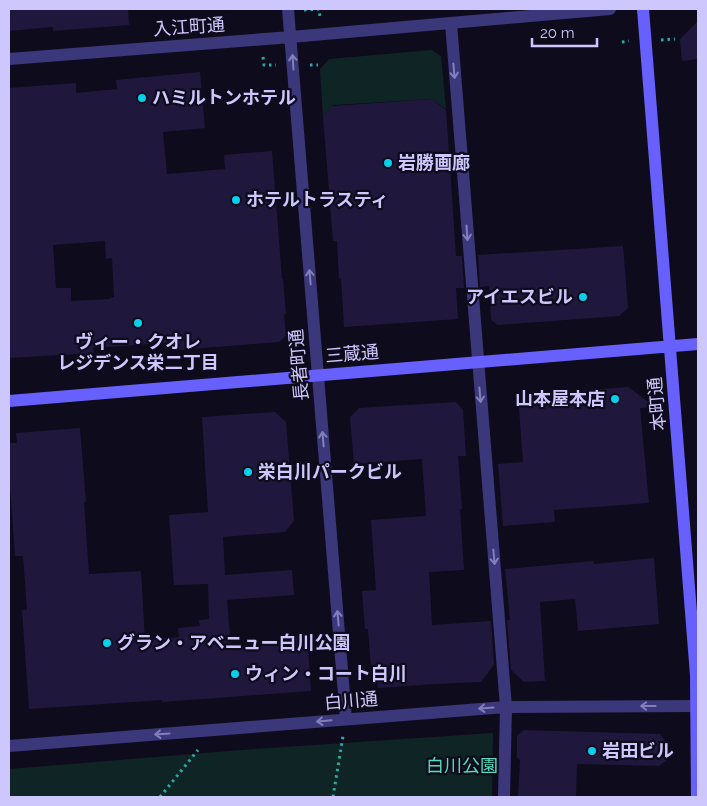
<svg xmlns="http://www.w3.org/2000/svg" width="707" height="806" font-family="Raleway,'Noto Sans JP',sans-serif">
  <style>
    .green { fill: #0f2525 }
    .building { fill: #20183c; fill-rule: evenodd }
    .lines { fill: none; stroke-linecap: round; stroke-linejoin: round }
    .path { stroke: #2eaaa6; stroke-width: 3; stroke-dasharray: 2.5 4; stroke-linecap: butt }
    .street { stroke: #3b377a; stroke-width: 12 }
    .secondary { stroke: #6760fc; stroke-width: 12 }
    .oneway { stroke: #847fbc }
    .poi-dot { fill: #04d0ed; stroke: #0e0b1c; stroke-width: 2 }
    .labels { text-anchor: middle; stroke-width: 4.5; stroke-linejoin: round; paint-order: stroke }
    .street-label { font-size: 18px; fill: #cec7fe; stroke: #0e0b1c }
    .poi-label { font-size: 18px; font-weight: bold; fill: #cec7fe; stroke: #0e0b1c; text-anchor: start }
    .park-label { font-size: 18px; fill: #56dbbd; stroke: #0e0b1c }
  </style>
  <rect width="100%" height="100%" fill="#0e0b1c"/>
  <path class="green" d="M432,50L441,56L446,109L432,99L333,105L323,117L320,69L329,59Z
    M493,733L492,797H9V769L241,750Z"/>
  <path class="building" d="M9,9H128L129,25L53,31V27L9,31Z
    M698,21V59L682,61L680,39Z
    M200,72L205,128L163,132L167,174L225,169L224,155L272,151L282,279H283L286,314H284L286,336L279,342L179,350L178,342L93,348L94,353L9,358V88L76,83V93L117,89L116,80ZM105,241L106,259L112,258L114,297L110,298V299L71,301V288H56L53,245Z
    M432,99L446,110L456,256H462L464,288H456L458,319L344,327L341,278L339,279L337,241H333L323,117L332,106Z
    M623,246L628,308L619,316L498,325L491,320L489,286L480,287L478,255Z
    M628,387L655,407L640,408L649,503L554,510L555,522L503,526L498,464L523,462L518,395Z
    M456,402L463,410L466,456H458L462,509H460L464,570L429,572L432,625L491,621L494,665L481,682L435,684L378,688L377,681H372L368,629H365L362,591L376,590L371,520L426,516L422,459L354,464L350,417L359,408Z
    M275,412L286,422L294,521L285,532L223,537L225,575L292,570L294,595L227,600L231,648L284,644V636L307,634L311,691L162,702V700L29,709L22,610H27L23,556H15L9,470V443H17L16,433L80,428L86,502H84L89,574L141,571L145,640L179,637L178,628L200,626L199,620L209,619L208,584L174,585L169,515L208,512L202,417Z
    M654,558L659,624L578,631L575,599L540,602L545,681L524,682L511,670L507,620H510L505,569L593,561L594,564Z
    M524,730L660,734L666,743L667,760L659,766L577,764L576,797H518L520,760L517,758V736Z"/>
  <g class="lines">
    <path class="path" d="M304,10L319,9L320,17
      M661,40L675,39
      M622,42L629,41
      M263,57L264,65H276
      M310,65H318
      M160,797L198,750
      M333,797L343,736"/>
    <path class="street" d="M288,9L346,719
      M451,23L506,707L504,797
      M9,59L291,37L610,9
      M9,746L506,707L697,706"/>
    <path class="secondary" d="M643,9L696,675L697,797
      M9,401L698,344"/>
  </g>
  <defs><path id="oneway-shaft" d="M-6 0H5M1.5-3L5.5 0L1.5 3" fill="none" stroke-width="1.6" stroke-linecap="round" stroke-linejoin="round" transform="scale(1.25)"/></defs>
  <g class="oneway">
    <use href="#oneway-shaft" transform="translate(293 62) rotate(-94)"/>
    <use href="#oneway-shaft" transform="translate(454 71) rotate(85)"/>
    <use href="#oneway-shaft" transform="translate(467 233) rotate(86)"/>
    <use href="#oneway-shaft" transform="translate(310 277) rotate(-95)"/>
    <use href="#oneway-shaft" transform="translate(480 395) rotate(85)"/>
    <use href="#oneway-shaft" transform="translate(323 439) rotate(-95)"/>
    <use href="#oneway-shaft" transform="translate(494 557) rotate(85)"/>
    <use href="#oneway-shaft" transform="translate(338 618) rotate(-95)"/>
    <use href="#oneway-shaft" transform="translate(648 706) rotate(180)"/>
    <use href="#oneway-shaft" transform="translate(486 708) rotate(176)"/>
    <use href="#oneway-shaft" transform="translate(324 721) rotate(175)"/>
    <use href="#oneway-shaft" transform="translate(162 734) rotate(176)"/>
  </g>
  <g class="poi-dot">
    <circle cx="142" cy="98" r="5"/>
    <circle cx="388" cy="163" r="5"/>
    <circle cx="236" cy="200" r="5"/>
    <circle cx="583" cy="297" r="5"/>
    <circle cx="138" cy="323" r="5"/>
    <circle cx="615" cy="399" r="5"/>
    <circle cx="248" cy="472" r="5"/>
    <circle cx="107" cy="643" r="5"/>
    <circle cx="235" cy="674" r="5"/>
    <circle cx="592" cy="751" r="5"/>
  </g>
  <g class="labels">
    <g class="street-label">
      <text transform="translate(189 27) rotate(-4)" y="6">入江町通</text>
      <text transform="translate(352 354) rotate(-5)" y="6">三蔵通</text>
      <text transform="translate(299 365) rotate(-95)" y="6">長者町通</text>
      <text transform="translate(657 404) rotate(-95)" y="6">本町通</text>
      <text transform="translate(351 701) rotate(-5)" y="6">白川通</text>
    </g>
    <g class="poi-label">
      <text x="152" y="104">ハミルトンホテル</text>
      <text x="398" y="169">岩勝画廊</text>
      <text x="246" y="206">ホテルトラスティ</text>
      <text x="573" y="303" text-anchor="end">アイエスビル</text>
      <text x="138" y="348" text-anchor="middle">ヴィー・クオレ<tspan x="138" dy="21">レジデンス栄二丁目</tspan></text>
      <text x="605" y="405" text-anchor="end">山本屋本店</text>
      <text x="258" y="478">栄白川パークビル</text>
      <text x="117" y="649">グラン・アベニュー白川公園</text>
      <text x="245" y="680">ウィン・コート白川</text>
      <text x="602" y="757">岩田ビル</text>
    </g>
    <g class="park-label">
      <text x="462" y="772">白川公園</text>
    </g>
  </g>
  <rect width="707" height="806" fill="none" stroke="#cec7fe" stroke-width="20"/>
  <path d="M532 38v8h65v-8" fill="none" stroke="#cec7fe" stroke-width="2.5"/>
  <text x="540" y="38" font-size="15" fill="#cec7fe" stroke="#0e0b1c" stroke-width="4" paint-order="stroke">20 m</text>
</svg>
